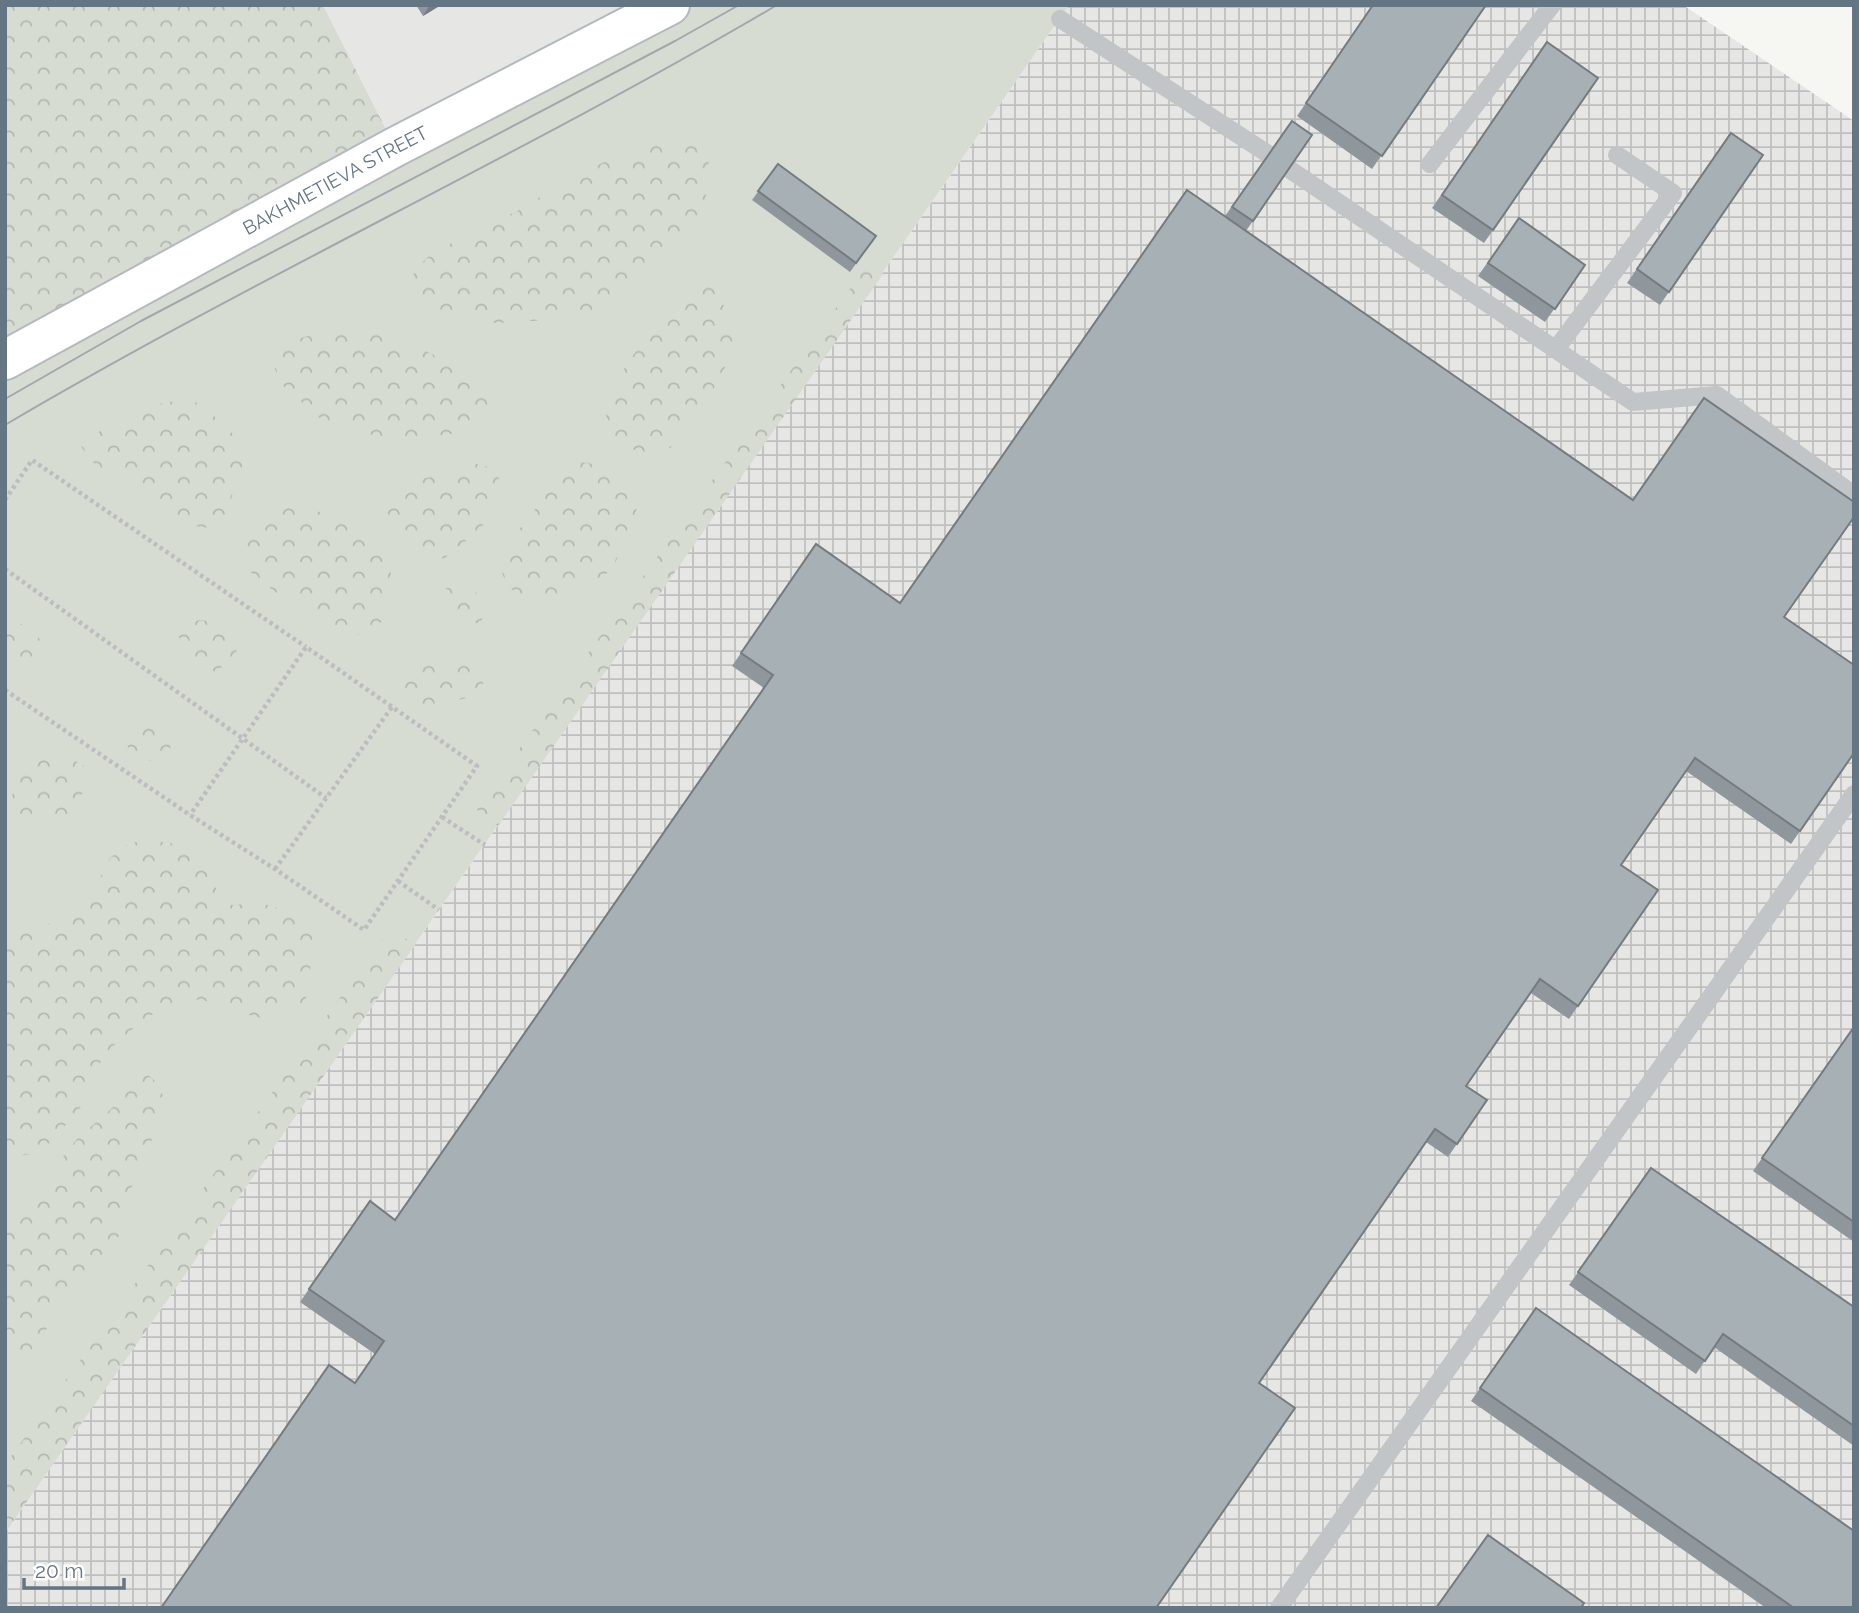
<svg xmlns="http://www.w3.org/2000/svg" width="1859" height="1613" font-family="Raleway,sans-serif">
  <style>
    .built { fill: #e6e7e5 }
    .industrial { fill: url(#industrial-grid) }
    .green { fill: #d7dcd3 }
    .forest { fill: url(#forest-crowns) }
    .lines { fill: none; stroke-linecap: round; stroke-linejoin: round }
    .secondary-casing { stroke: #b3b9bd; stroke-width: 42 }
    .path { stroke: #bbbdbf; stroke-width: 4.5; stroke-dasharray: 3.5 3.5; stroke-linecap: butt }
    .lane { stroke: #c1c5c8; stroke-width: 18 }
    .secondary { stroke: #fff; stroke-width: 38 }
    .tram { stroke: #a1a8ad; stroke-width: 2 }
    .wall { fill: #90979c }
    .shaded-wall { fill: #757b7f }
    .building { fill: #a7b0b5; stroke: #757b7f; stroke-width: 2 }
    .labels { text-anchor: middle; stroke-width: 7; stroke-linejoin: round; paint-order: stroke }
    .street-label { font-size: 19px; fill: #647683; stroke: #fff }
  </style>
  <defs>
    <pattern id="industrial-grid" width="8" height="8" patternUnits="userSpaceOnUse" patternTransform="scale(1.75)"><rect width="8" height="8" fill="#e6e7e5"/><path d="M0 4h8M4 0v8" fill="none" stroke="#bec0bf"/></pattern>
    <pattern id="forest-crowns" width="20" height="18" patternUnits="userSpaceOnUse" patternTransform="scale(1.75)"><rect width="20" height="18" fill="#d7dcd3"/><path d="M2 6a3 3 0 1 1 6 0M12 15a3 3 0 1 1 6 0" fill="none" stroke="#b2b7b1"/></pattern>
  </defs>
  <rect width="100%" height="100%" fill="#f6f6f2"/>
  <path class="built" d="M323,5H670L395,147Z"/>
  <path class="industrial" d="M1069,5H1683L1854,121V1608H5V1533Z"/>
  <path class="green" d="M670,5H1069L5,1533V360Z"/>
  <path class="forest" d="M5,5H323L395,147L5,360Z
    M671,138H694L708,156L710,178L705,199L694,221L681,239L664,256L609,301L590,313L568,319L496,323L471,319L426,305L406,291L416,269L432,253L519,210L561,184L604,162Z
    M867,265L883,274L498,826L476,809Z
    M695,279L718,290L734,334L732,357L720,375L702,416L670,448L645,452L612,445C609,436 605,427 606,418C608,382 642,343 664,316C674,303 683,291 695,279Z
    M358,325L402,347L426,351L467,372L488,385L497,407L482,425L458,433L433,436L411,445L388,443L366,432L321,419L284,387L274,367L281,344L314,334Z
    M193,400C213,414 229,428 244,447L242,471L233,492L227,514L209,528L185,525L149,494L129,482L108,474L90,460L81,446L100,431L124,421L143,408L167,402Z
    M565,460C584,462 616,466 629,481C634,486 637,495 640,501L614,566L599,581L554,599L530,598L508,588L496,557L527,520L541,501L549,478Z
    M469,462L493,468L504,486L493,512L479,530L444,559L423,549L408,532L389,518L384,501L425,478L448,474Z
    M278,505H302L348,523L386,549L391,572L386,617L370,633L346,636L325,626L264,584L247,569L243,536Z
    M468,585L486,602L481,624L456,619L438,611L446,588Z
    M5,615C23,623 36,635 49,648L34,664L10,662L5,660Z
    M200,620L224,623L241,637L234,658L215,672C193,660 183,651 175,627Z
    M431,657L476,665L484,685L466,698L418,710L404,690L407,667Z
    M150,722L172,728L170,751L150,761L129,753L124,728Z
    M42,750L65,755L84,766C84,799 82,805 57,826L33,819L7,815C14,784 20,774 42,750Z
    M151,840L174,844L195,851L214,866L216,889L232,905C239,905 248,903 255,903C278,904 299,919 316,933C311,956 310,979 305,1002L284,1014L261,1018L235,1011L212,1002L188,998L147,1017L112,1047L97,1067L81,1107L52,1141L34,1154L5,1158V926L48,924L69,915L98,882L110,858L129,843Z
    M390,928L415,945L5,1533V1465Z
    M143,1071L161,1086L165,1109L154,1131L148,1155L139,1175L127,1195L125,1219L117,1241L79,1275L65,1290L35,1353L13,1358L5,1345V1235L39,1203L62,1158L77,1139L111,1109Z"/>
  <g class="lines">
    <defs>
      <g id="secondary">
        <path id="s1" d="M5,360L395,147L670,5"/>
      </g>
    </defs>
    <use href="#secondary" class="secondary-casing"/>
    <path class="path" d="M5,500L32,460L306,647
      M5,569L326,798
      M5,690L190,815L275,869L364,930L477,766L306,647L190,815
      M442,817L485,845
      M275,869L392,707
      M398,881L439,910"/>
    <path class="lane" d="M1060,19L1268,154
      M1430,164L1552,5
      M1289,169L1633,402L1717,395L1854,495
      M1556,349L1673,193L1617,155
      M1279,1608L1854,794"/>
    <use href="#secondary" class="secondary"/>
    <path class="tram" d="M5,399L141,321L675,41L739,5
      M5,425C258,276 524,154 777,5"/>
  </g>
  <path class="wall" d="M416,5H441L423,16Z
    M1373,5H1486L1372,169L1297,116Z
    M1547,42L1598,78L1484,243L1432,208Z
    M1292,121L1312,135L1246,231L1784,617L1854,753L1791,844L1686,771L1621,865L1658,890L1569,1019L1531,993L1466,1086L1487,1100L1448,1157L1426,1142L355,1383L375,1354L300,1302L370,1201L395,1220L764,688L732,666L816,544L900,603L1225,216Z
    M1731,133L1763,155L1660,305L1627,283Z
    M778,164L876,236L850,272L752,200Z
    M1519,218L1585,265L1545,322L1478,276Z
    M1854,1027V1242L1753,1171Z
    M1651,1168L1854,1307V1446L1714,1347L1696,1374L1569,1285Z
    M1536,1308L1854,1608H1766L1471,1401Z"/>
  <path class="shaded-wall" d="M430,5H441L423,16Z"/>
  <path class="building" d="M1373,5H1486L1382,156L1306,103Z
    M1547,42L1598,78L1493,230L1442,195Z
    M1292,121L1312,135L1253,221L1232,207Z
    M1731,133L1763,155L1669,292L1637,269Z
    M778,164L876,236L856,263L758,191Z
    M1187,190L1633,500L1704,398L1854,502V517L1784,617L1854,665V753L1800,831L1695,758L1621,865L1658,890L1578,1006L1540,979L1466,1086L1487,1100L1457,1144L1435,1129L1259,1383L1295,1408L1156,1608H161L329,1365L355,1383L384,1341L309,1289L370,1201L395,1220L773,675L741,653L816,544L900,603Z
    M1519,218L1585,265L1555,309L1488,263Z
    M1854,1027V1222L1762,1158Z
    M1651,1168L1854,1307V1426L1723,1334L1705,1361L1578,1272Z
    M1536,1308L1854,1531V1608H1794L1480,1388Z
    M1488,1535L1584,1603L1581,1608H1436Z"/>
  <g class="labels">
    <g class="street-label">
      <text dy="7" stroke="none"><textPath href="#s1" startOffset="376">BAKHMETIEVA STREET</textPath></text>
    </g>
  </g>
  <rect width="1859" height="1613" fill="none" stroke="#647683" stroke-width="14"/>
  <path d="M24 1578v10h100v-10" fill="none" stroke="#647683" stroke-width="3.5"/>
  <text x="35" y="1578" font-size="21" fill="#647683" stroke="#ffffff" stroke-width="5" paint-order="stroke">20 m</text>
</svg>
